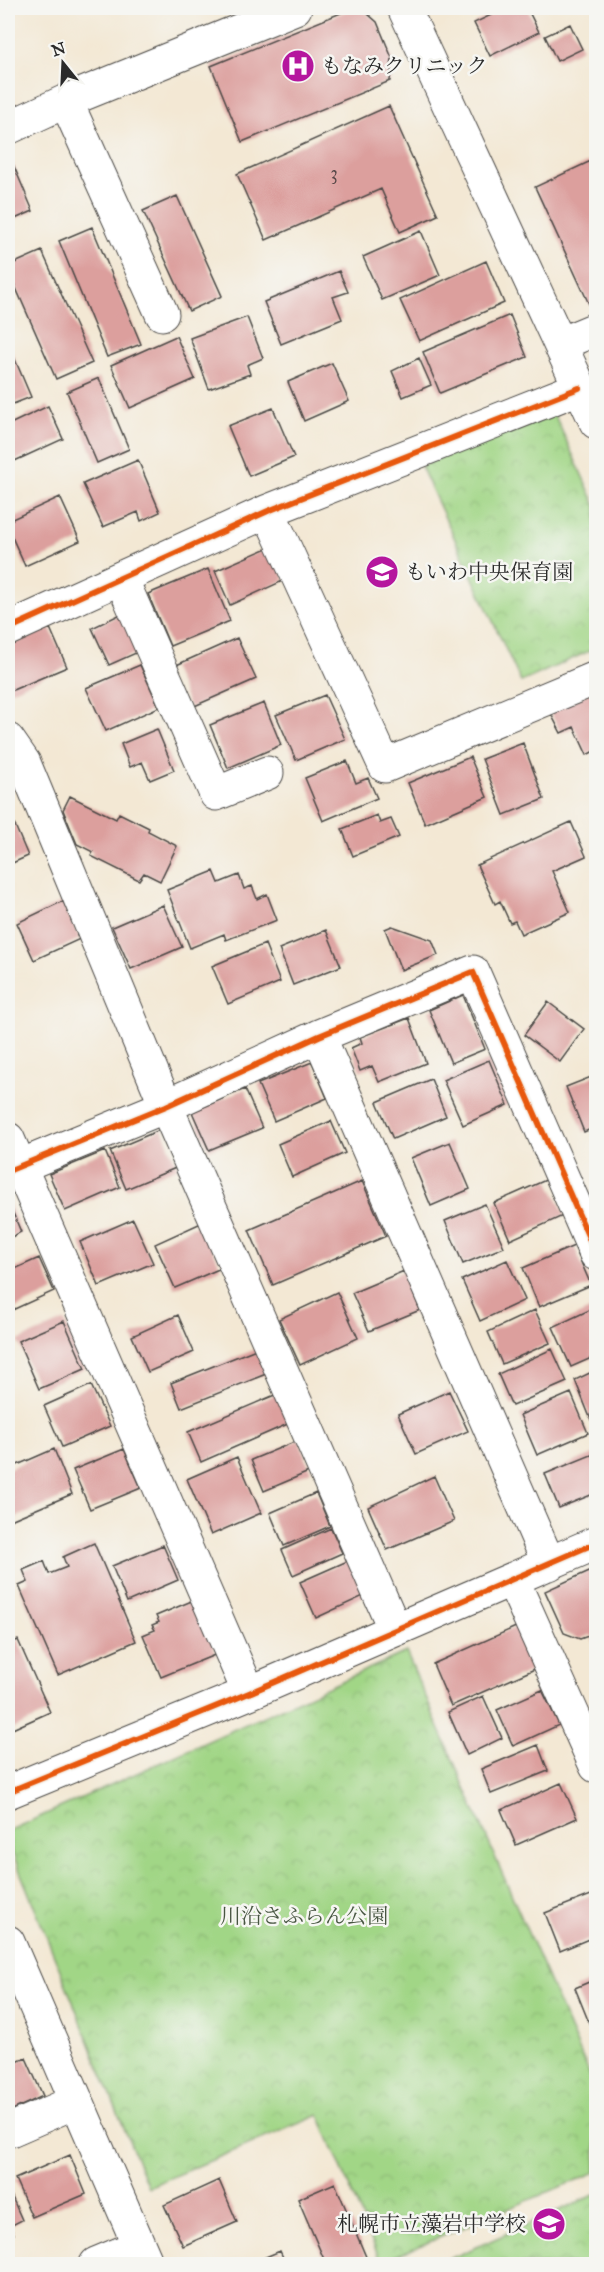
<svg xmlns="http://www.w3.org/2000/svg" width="604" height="2272" font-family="'IM FELL Great Primer','Noto Serif JP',serif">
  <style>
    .park { fill: url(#park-crowns); stroke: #668058; stroke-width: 1.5 }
    .building { fill: #dc9f9d }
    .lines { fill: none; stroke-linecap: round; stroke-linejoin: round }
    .minor-casing { stroke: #494744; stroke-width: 35 }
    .minor { stroke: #fff; stroke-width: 33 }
    .cycleway-casing { stroke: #f6f6f2; stroke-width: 10 }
    .cycleway { stroke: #e8590c; stroke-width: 6 }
    .labels { text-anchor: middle; stroke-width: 5; stroke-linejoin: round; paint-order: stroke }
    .number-label { font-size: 18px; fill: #574848 }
    .poi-label { font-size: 21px; fill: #2b2b2b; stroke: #f6f6f2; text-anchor: start }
    .park-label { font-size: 21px; fill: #485642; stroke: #f6f6f2 }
  </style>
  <defs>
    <pattern id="park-crowns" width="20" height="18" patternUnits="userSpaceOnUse" patternTransform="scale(1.5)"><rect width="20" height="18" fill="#a1d686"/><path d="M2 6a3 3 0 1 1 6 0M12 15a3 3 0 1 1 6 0" fill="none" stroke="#8bb874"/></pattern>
  </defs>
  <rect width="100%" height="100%" fill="#f6f6f2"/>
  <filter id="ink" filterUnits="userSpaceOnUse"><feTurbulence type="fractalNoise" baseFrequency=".0167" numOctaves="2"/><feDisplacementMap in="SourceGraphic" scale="12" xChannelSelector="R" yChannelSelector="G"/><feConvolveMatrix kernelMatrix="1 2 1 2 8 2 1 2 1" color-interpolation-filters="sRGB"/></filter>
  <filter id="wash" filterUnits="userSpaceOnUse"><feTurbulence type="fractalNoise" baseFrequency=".008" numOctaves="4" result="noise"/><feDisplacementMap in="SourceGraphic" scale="24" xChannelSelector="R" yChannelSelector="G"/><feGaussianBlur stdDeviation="1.35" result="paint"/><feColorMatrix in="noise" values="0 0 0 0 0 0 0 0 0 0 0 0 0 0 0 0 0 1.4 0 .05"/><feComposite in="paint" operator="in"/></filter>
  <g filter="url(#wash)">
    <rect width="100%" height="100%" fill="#f3e8d4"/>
    <path class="park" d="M551,407L596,506V648L521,682L421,466Z
      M406,1652L596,2089V2172L381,2262L319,2115L148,2187L8,1842V1831Z
      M596,2194V2264H438Z"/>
    <g id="blocks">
      <path class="building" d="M353,8H361L377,22L392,58L390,81L242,142L211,66Z
        M506,8H527L539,32L490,56L474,23Z
        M570,24L582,49L557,61L545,36Z
        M389,106L438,215L400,232L381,189L266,240L237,174Z
        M10,157L33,211L8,222V158Z
        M593,160L596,167V300L589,304L535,187Z
        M177,196L222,296L189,311L143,211Z
        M92,227L141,344L107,357L59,241Z
        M421,231L440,275L382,300L363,257Z
        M42,251L92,363L56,379L8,270V266Z
        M486,261L504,303L419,341L400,300Z
        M339,271L348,292L333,297L342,319L281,344L264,302Z
        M510,315L527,357L440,393L423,352Z
        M247,317L263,358L247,365L250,374L209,389L190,338Z
        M176,336L195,379L130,408L111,365Z
        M11,350L31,397L8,406V352Z
        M419,358L431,385L403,397L392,371Z
        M332,363L349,401L304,421L288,382Z
        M99,378L129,449L97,463L67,392Z
        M48,406L63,439L8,464V425Z
        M273,408L294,457L249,476L228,426Z
        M138,460L160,512L141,521L138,512L103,527L83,484Z
        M60,497L80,541L25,566L8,528V521Z
        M270,547L285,580L230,605L215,571Z
        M208,569L230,621L170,646L148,594Z
        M127,611L145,649L109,665L92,628Z
        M50,628L67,667L8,692V646Z
        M237,638L256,679L190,708L172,667Z
        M140,665L159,707L106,731L86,688Z
        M596,689V750L587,755L574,727L561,733L550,712Z
        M325,695L345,739L296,760L276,715Z
        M264,703L281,745L228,768L210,725Z
        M157,729L174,770L150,780L142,762L130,767L121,744Z
        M523,743L544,799L504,815L482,759Z
        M470,757L487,797L425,824L408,783Z
        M347,761L356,783L368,778L377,798L323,821L305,778Z
        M70,796L116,819L119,813L149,828L148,831L177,846L160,881L144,873L139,880L91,856L93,852L77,844L63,810Z
        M377,815L380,823L391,819L399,837L353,856L342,829Z
        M571,822L586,856L552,871L570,912L521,934L515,921L510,923L500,901L495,904L477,865Z
        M14,823L28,856L8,865V825Z
        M214,871L219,883L239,875L244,889L252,886L257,899L267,894L277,920L226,940L224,934L190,948L167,890Z
        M63,901L80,939L34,960L17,923Z
        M163,905L182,947L131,969L112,927Z
        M392,926L432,940L438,955L401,970L385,929Z
        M326,930L341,966L293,985L279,949Z
        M265,944L280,982L228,1004L212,966Z
        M463,995L485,1049L451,1063L429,1010Z
        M548,1002L584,1029L560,1062L524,1035Z
        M409,1018L426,1063L379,1082L372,1066L360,1071L351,1048L362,1043L360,1037Z
        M489,1060L508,1105L463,1125L443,1080Z
        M312,1062L327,1098L274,1121L258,1084Z
        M596,1075V1127L584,1132L566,1087Z
        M431,1079L446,1116L393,1139L377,1102Z
        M245,1089L262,1128L209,1150L192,1112Z
        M331,1121L345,1153L292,1177L278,1144Z
        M162,1129L178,1167L126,1189L110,1151Z
        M450,1142L470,1189L431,1206L411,1158Z
        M105,1151L120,1187L65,1211L49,1174Z
        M548,1179L565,1215L510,1240L494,1203Z
        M362,1181L386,1236L273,1285L249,1230Z
        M8,1201L21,1232L8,1239Z
        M485,1204L504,1247L463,1264L445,1221Z
        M133,1219L153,1263L99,1286L80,1242Z
        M201,1223L221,1268L175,1288L155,1244Z
        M574,1246L591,1285L539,1307L523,1268Z
        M39,1258L54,1291L8,1312V1272Z
        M507,1260L525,1300L480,1321L462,1280Z
        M404,1271L420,1310L369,1331L352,1293Z
        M337,1292L358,1338L300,1365L279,1319Z
        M596,1307V1356L571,1367L553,1327Z
        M535,1310L550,1343L502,1364L488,1332Z
        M178,1315L194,1352L148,1372L132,1336Z
        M64,1321L85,1369L39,1389L18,1341Z
        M261,1347L271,1372L181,1408L171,1383Z
        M552,1349L567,1382L512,1406L498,1374Z
        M596,1370V1417L591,1420L575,1380Z
        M91,1385L110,1426L62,1447L44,1406Z
        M449,1391L468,1431L416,1454L398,1414Z
        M571,1393L588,1433L537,1455L520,1415Z
        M277,1394L290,1423L201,1462L188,1432Z
        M299,1440L311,1471L264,1491L251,1460Z
        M54,1449L72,1494L8,1521V1469Z
        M124,1449L141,1488L90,1509L73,1470Z
        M596,1453V1493L559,1508L545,1474Z
        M237,1457L261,1513L211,1535L187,1479Z
        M434,1476L454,1521L387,1550L368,1507Z
        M316,1493L330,1526L284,1546L270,1513Z
        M331,1528L342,1553L293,1575L282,1550Z
        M94,1543L136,1641L58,1675L19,1586L28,1582L23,1570L44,1561L49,1574L67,1567L63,1557Z
        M163,1545L178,1580L127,1602L112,1566Z
        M352,1559L368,1594L316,1618L300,1582Z
        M596,1568V1648L591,1635L580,1639L564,1633L545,1591Z
        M194,1600L217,1654L161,1677L143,1635L155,1630L152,1625L159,1622L156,1616Z
        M518,1626L537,1668L451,1706L433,1664Z
        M18,1640L50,1712L8,1731V1644Z
        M542,1690L559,1725L513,1746L497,1710Z
        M483,1696L502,1738L467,1755L448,1712Z
        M538,1745L548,1771L491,1794L481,1769Z
        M561,1783L577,1818L516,1845L501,1810Z
        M596,1893V1936L560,1951L545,1913Z
        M596,1979V2040L575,1988Z
        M11,2057L14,2063L26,2058L43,2096L8,2112V2058Z
        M70,2155L86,2194L32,2217L15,2179Z
        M219,2180L237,2222L183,2246L164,2205Z
        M335,2183L369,2264H326L298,2199Z
        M8,2188L22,2220L10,2226L14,2234L8,2237Z
        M280,2251L286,2264H249Z"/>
    </g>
  </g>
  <g filter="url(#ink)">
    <use href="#blocks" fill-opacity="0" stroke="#494744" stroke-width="1.5"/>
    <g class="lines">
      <defs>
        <path id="minor" d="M404,8L596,422
          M66,101L162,314
          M8,128L66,101L295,8
          M560,344L596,329
          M268,511L385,766L596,678
          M121,578L216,794L267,773
          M8,629L268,511L579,388
          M8,740L24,763L166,1106L395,1630
          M319,1036L549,1564
          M8,1139L249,1693
          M8,1171L166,1106L319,1036L473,972L596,1254
          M513,1581L596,1766
          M8,1792L249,1693L596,1543
          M8,1942L147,2264
          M8,2131L77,2101
          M96,2264L139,2246"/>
      </defs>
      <use href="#minor" class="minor-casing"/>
      <use href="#minor" class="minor"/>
      <defs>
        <path id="cycleway" d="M8,629L268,511L579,388
          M8,1171L166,1106L319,1036L473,972L596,1254
          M8,1792L249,1693L596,1543"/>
      </defs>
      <use href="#cycleway" class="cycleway-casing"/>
      <use href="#cycleway" class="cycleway"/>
    </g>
  </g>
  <defs>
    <symbol id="hospital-disc" viewBox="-11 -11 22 22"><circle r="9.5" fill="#b5179e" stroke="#f6f6f2"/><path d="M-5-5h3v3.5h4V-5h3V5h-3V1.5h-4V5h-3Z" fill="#fff"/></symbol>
    <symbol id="school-disc" viewBox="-11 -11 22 22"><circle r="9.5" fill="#b5179e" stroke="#f6f6f2"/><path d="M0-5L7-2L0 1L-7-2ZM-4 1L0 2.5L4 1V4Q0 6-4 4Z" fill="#fff"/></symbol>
  </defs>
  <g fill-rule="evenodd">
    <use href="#hospital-disc" x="279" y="47" width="38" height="38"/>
    <use href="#school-disc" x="363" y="553" width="38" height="38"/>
    <use href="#school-disc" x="530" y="2205" width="38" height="38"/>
  </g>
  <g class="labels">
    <g class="number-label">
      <text x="334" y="179">3</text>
    </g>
    <g class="poi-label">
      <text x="321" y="73">もなみクリニック</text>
      <text x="405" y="579">もいわ中央保育園</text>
      <text x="526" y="2231" text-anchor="end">札幌市立藻岩中学校</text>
    </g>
    <g class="park-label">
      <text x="304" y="1923">川沿さふらん公園</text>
    </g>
  </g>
  <rect width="604" height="2272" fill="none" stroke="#f6f6f2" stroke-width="30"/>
  <g transform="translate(63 63) rotate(342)" stroke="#f6f6f2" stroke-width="4.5" paint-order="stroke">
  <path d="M0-4.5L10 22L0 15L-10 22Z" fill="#2b2b2b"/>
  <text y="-9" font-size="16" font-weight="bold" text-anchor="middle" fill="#2b2b2b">N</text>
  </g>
</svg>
